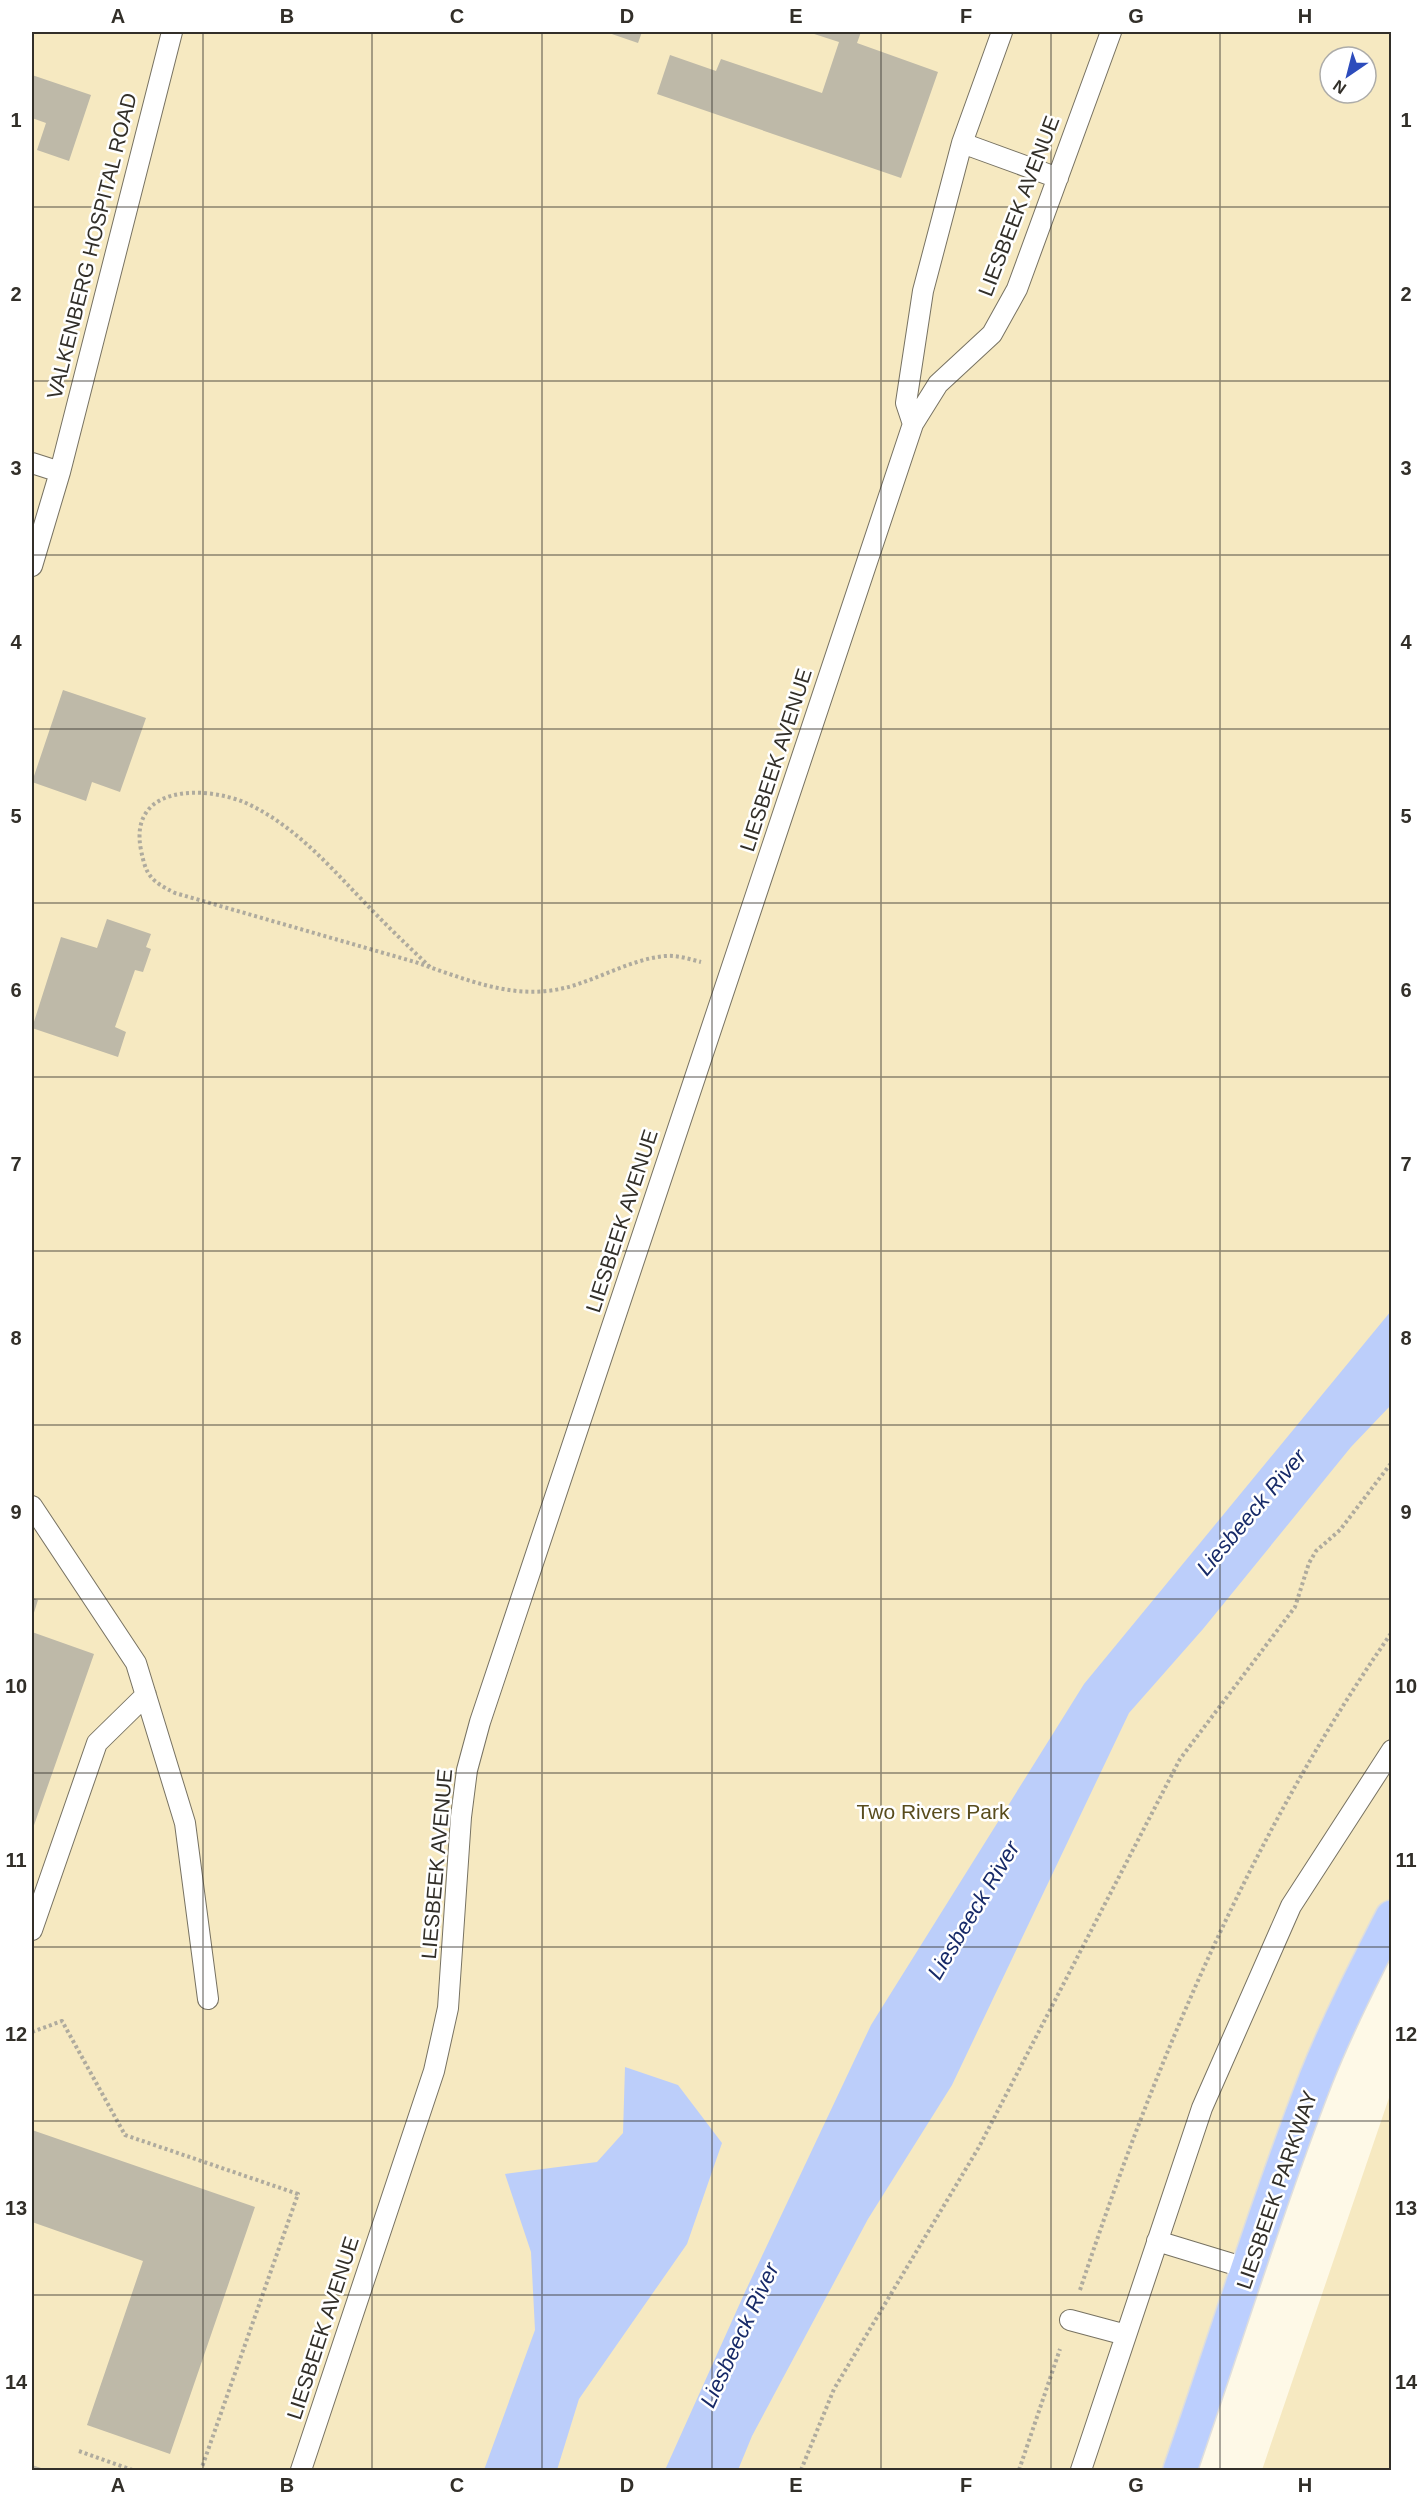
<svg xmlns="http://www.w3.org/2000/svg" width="1423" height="2502" font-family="Arial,sans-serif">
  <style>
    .green { fill: #f6e9c1; fill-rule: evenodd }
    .water { fill: #bccefa }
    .building { fill: #beb9a8 }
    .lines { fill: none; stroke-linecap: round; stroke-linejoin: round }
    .lane-casing { stroke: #777262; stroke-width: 22 }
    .primary-casing { stroke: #dededd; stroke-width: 36 }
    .path { stroke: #afab9e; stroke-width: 4; stroke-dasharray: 3 3; stroke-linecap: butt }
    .lane { stroke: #fff; stroke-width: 20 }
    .primary { stroke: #bccffe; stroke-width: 33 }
    .grid { fill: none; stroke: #322f29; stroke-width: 1.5; stroke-opacity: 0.55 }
    .labels { text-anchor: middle; stroke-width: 5; stroke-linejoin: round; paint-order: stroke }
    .street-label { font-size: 21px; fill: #322f29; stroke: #fff }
    .park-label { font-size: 21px; fill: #594c1d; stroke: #fff }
    .water-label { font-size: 22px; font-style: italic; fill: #172a68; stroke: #fff }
    .neatline { fill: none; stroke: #322f29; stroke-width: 2 }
    .grid-label { font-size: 20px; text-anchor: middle; font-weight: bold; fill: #322f29 }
  </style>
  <rect width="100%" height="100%" fill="#fef9e7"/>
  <path class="green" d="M32,32H1391V1917L1180,2470H32ZM1330,57H1366V93H1330Z
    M1391,2092V2470H1262Z"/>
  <path class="water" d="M1391,1311V1405L1351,1447L1203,1629L1129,1713L952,2085L868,2219L752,2436L738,2470H665L745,2292L871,2025L1084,1684Z
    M625,2067L678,2085L722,2143L687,2244L579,2399L557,2470H484L535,2330L531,2252L505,2174L597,2162L623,2133Z"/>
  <path class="building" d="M606,32H642L638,43Z
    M808,32H861L857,43L938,72L901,178L657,94L670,55L716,71L721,59L822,93L839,42Z
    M32,75L91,95L69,161L37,150L46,123L32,118Z
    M63,690L146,718L120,792L92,782L86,801L32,782Z
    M107,919L151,934L146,947L151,949L143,972L135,970L115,1027L126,1032L118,1057L32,1028L61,937L97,948Z
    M32,1598L38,1600L32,1619Z
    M32,1632L94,1654L32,1831Z
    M32,2130L255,2207L170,2454L87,2425L143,2261L32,2222Z
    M32,2465L47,2470H32Z"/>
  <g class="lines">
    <defs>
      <path id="lane" d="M1002,32L962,143L1058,178
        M913,424L906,403L923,291L962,143
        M32,463L60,472
        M32,566L60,472L172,32
        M32,1506L136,1663L185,1823L208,1999
        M32,1930L97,1743L146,1695
        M1157,2241L1249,2269
        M1070,2320L1126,2335
        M301,2470L434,2071L448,2008L461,1817L467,1770L480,1722L913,424L938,384L992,334L1017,289L1111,32
        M1081,2470L1202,2108L1291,1906L1392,1750"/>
      <path id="primary" d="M1180,2470C1225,2340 1266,2207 1316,2078C1338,2023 1365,1970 1392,1917"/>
    </defs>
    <use href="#lane" class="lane-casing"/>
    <use href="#primary" class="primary-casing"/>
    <path class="path" d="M430,967C409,947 388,927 368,906C330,867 296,826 246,803C204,785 128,785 141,850C146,876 151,881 175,893L415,962C457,976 502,996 547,991C588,987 624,960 665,956C678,955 689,959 701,962
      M32,2032L62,2021L125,2135L298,2194L201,2470
      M1080,2290C1156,2060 1252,1832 1392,1632
      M79,2451L132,2470
      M801,2470L834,2389L979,2147L1180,1759L1295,1607L1309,1563L1316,1551L1340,1530L1392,1462
      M1019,2470L1060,2349"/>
    <use href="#lane" class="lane"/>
    <use href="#primary" class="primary"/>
  </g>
  <path class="grid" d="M203,32V2470M372,32V2470M542,32V2470M712,32V2470M881,32V2470M1051,32V2470M1220,32V2470M32,207H1392M32,381H1392M32,555H1392M32,729H1392M32,903H1392M32,1077H1392M32,1251H1392M32,1425H1392M32,1599H1392M32,1773H1392M32,1947H1392M32,2121H1392M32,2295H1392"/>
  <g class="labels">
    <g class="street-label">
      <text transform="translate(1019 206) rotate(-69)" y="7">LIESBEEK AVENUE</text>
      <text transform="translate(92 246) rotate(-76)" y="7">VALKENBERG HOSPITAL ROAD</text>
      <text transform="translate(776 760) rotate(-72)" y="7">LIESBEEK AVENUE</text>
      <text transform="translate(622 1221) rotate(-72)" y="7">LIESBEEK AVENUE</text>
      <text transform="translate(437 1864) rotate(-85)" y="7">LIESBEEK AVENUE</text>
      <text transform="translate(1277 2190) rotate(-71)" y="7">LIESBEEK PARKWAY</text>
      <text transform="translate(323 2328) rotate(-72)" y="7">LIESBEEK AVENUE</text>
    </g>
    <g class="park-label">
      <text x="933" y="1819">Two Rivers Park</text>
    </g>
    <g class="water-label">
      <text transform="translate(1251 1512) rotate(-50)" y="8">Liesbeeck River</text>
      <text transform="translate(973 1910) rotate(-59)" y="8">Liesbeeck River</text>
      <text transform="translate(739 2335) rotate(-65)" y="8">Liesbeeck River</text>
    </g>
  </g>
  <rect width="1423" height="2502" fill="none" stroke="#ffffff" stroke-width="66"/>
  <g transform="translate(1348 75) rotate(215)"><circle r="28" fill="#ffffff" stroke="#adaca9" stroke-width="1.5"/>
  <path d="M0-4.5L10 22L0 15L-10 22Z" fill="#2d4cbc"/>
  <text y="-9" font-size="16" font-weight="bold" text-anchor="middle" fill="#322f29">N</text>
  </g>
  <rect x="33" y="33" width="1357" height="2436" class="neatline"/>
  <g class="grid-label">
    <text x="118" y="23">A</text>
    <text x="287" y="23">B</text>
    <text x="457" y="23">C</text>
    <text x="627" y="23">D</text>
    <text x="796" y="23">E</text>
    <text x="966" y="23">F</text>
    <text x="1136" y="23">G</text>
    <text x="1305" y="23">H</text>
    <text x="16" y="127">1</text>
    <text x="1406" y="127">1</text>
    <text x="16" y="301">2</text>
    <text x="1406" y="301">2</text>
    <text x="16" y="475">3</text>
    <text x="1406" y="475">3</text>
    <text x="16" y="649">4</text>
    <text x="1406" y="649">4</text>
    <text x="16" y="823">5</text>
    <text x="1406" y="823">5</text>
    <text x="16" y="997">6</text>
    <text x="1406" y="997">6</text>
    <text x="16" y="1171">7</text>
    <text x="1406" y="1171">7</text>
    <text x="16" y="1345">8</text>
    <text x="1406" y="1345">8</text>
    <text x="16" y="1519">9</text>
    <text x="1406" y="1519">9</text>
    <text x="16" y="1693">10</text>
    <text x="1406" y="1693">10</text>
    <text x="16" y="1867">11</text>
    <text x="1406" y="1867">11</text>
    <text x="16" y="2041">12</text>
    <text x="1406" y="2041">12</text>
    <text x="16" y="2215">13</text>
    <text x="1406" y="2215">13</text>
    <text x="16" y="2389">14</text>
    <text x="1406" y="2389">14</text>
    <text x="118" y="2492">A</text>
    <text x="287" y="2492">B</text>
    <text x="457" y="2492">C</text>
    <text x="627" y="2492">D</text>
    <text x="796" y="2492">E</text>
    <text x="966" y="2492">F</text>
    <text x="1136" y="2492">G</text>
    <text x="1305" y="2492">H</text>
  </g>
</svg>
